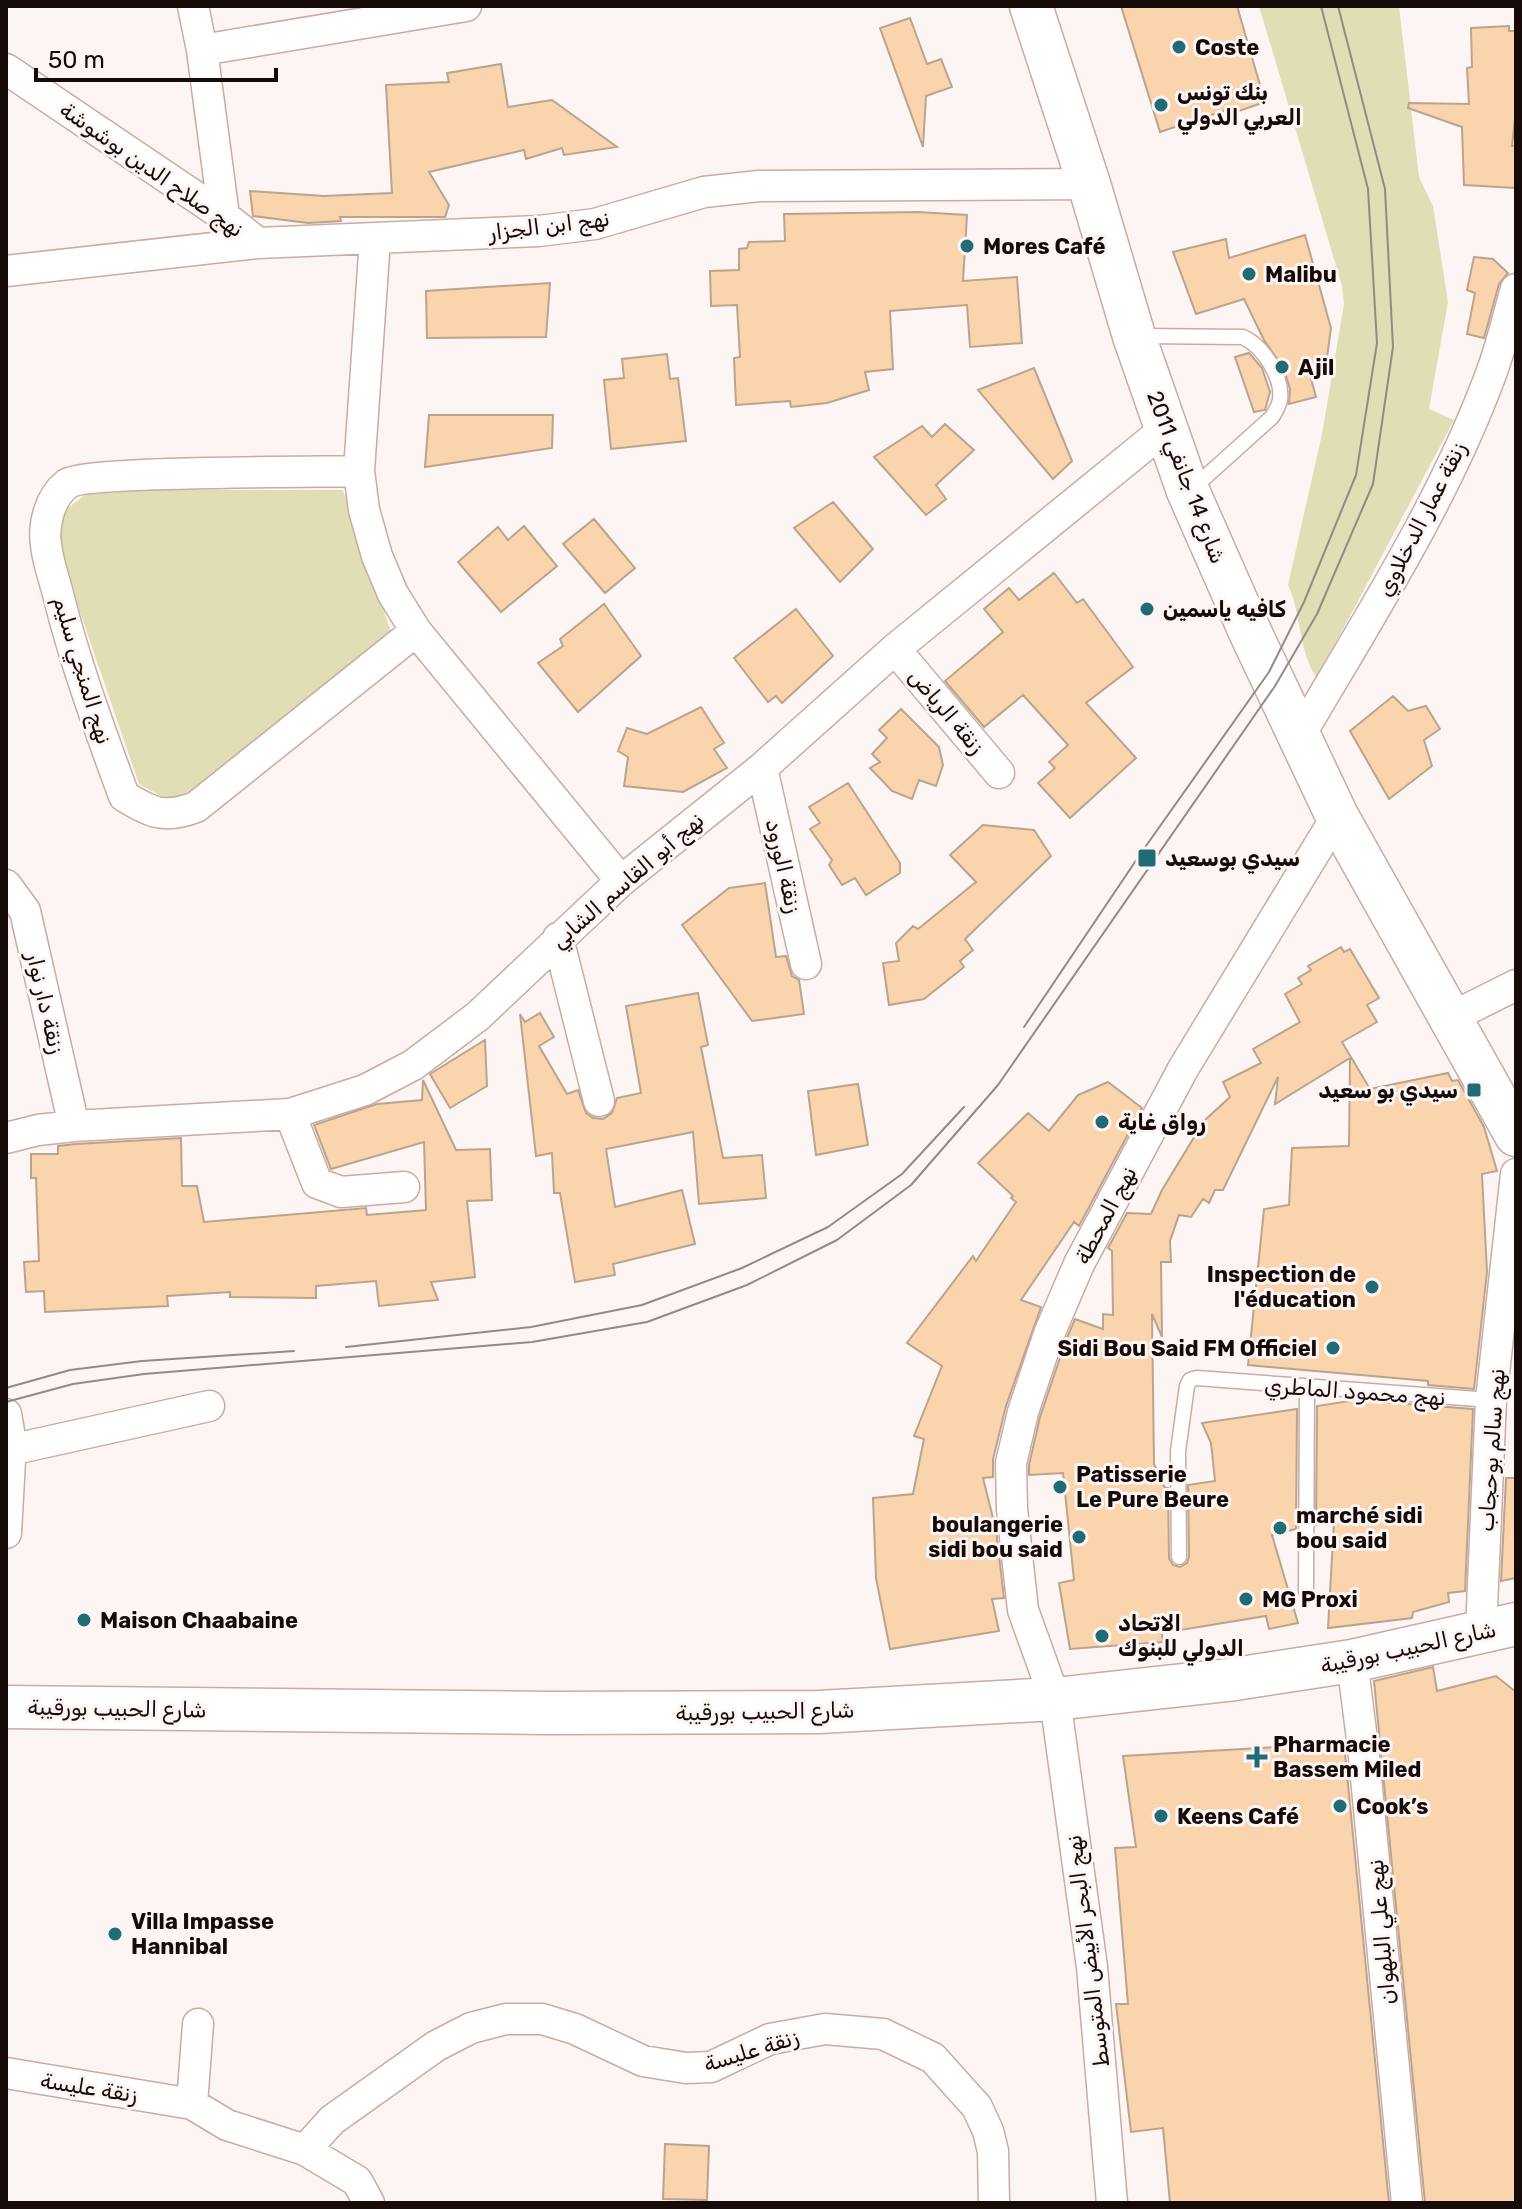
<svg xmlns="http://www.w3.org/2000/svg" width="1522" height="2209" font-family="Rubik,Vazirmatn,sans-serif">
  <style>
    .green { fill: #e1ddb5 }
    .building { fill: #fad4ad; stroke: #baa48e; stroke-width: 2 }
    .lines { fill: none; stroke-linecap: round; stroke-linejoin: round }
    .lane-casing { stroke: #cbaaa3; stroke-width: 17 }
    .street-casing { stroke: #cbaaa3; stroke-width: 33 }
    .secondary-casing { stroke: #cbaaa3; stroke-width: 45 }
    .lane { stroke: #fff; stroke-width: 14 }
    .street { stroke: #fff; stroke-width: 30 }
    .secondary { stroke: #fff; stroke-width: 42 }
    .tram { stroke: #938a88; stroke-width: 2 }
    .poi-dot { fill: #206b74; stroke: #fdf5f4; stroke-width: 3 }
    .labels { text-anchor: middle; stroke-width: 6; stroke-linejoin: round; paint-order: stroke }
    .poi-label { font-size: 22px; font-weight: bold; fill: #160b09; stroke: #fdf5f4; text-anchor: start }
    .street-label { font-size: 22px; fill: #160b09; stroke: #fdf5f4 }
  </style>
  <rect width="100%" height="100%" fill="#fdf5f4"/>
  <path class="green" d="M1259,6H1399L1419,177L1433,206L1448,302L1429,409L1454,420L1317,678C1298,651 1302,615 1288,585L1322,434L1344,304L1342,286Z
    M91,490H343L392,635L192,791L167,799L139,784L55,539L63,512Z"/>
  <path class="building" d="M1121,6H1237L1265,102L1236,112L1235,107L1160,132Z
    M910,18L927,64L941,59L952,87L926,96L923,147L880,28Z
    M1509,26V31H1516V109L1512,146H1515V188L1464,185L1462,127L1408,108L1409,103L1469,104L1467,68L1472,67L1471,28Z
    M501,64L508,107L552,100L617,147L564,155L562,148L526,159L524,150L429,172L449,205L445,217H340L341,221L308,223L253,216L250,191L324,196L392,193L386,85L449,82L447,73Z
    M918,212L967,215L963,281L1017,277L1022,343L970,347L967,305L890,311L893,369L865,372L869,390L827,403L791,407L790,401L736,405L734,358L740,357L737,305L711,306L710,271L739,270V249L747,248L749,242L785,241L784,214Z
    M1305,235L1331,328L1325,372L1309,371L1316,397L1289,404L1290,389L1284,369L1264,340L1244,299L1196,314L1173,252L1226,239L1229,258Z
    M1474,257L1493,259L1508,273L1499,284L1484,338L1467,334L1475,293L1467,290Z
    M550,283L546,337L427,338L426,291Z
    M1249,353L1262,368L1270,392L1265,410L1254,412L1235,357Z
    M667,354L670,379L678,378L686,441L611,449L604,380L624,378L622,359Z
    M1034,368L1072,461L1053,479L978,390Z
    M429,415H553L552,448L425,467Z
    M945,424L974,450L936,485L946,499L926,515L874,457L922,426L932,437Z
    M833,502L873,549L840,582L794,528Z
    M594,519L635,568L605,593L563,544Z
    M524,526L557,566L501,612L458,562L498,527L508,540Z
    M1054,573L1077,603L1083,599L1133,667L1086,703L1136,758L1070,818L1038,783L1055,768L1049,762L1068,745L1023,695L984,727L945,681L1003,632L984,609L1009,588L1019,600Z
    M604,604L641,656L578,712L538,663L563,646L560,639Z
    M796,609L833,656L782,703L776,696L768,702L734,658Z
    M1393,696L1408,711L1426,706L1440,729L1424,740L1432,766L1389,799L1350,731Z
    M701,707L724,743L714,749L727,768L683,792L624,786L628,757L618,751L627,728L647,734Z
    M901,709L939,747L943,765L936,786L919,780L912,799L892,791L870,768L880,762L872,754L887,738L879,730Z
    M848,783L900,863V873L866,895L855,878L842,885L829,865L832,860L810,829L820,823L809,807Z
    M983,825L1034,830L1051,856L965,939L973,950L960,961L964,967L924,999L889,1005L883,963L899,961L896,943L913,926L918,929L976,882L950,855Z
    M765,883L776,957L786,956L792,976L799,980L804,1014L752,1021L682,925L729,888Z
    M1341,947L1344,952L1350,949L1379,998L1367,1005L1377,1022L1342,1042L1370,1089L1448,1073L1452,1081L1458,1080L1484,1127L1497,1171L1482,1174L1487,1272L1474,1389L1428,1385V1381L1248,1365L1264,1209L1289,1205L1292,1148L1349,1146L1350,1058L1275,1104L1278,1077L1223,1190H1215L1209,1203L1203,1199L1191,1217L1179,1215L1170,1241L1171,1262H1161L1162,1337L1152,1314L1154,1464L1165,1488H1168L1169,1558L1173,1565L1180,1567L1187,1563L1189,1557L1188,1485L1215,1481L1211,1443L1202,1423L1297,1409L1296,1529L1272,1535L1298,1623L1269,1629L1266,1616L1162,1633L1163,1642L1070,1649L1059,1583L1074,1580L1063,1473L1029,1475V1465L1040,1417L1066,1340L1075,1319L1103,1329V1314L1113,1315L1112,1251L1108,1248L1127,1213L1151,1214L1162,1190L1204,1121L1230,1097L1223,1082L1261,1063L1253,1049L1300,1022L1285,994L1302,984L1298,978L1311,970L1308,966Z
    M698,993L708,1045L701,1047L723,1158L762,1155L766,1198L699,1204L693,1132L606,1149L615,1207L682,1190L695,1244L613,1264L615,1275L575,1282L560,1193H554L552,1153L536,1156L520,1014L525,1022L540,1013L554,1037L539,1046L567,1094L578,1090L586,1113L593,1118L603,1119L612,1113L617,1098L641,1093L626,1006Z
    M485,1040L487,1086L450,1108L430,1074Z
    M423,1080L456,1150L490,1149L492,1200L467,1201L475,1277L431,1282L438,1300L379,1306L376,1281L316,1286V1298L230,1297V1292L167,1296L168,1306L45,1312L44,1291L26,1292L24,1262L39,1261L36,1178H31V1154H58V1146L76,1144L181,1138L182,1186H197L204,1222L366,1208L367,1215L426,1210L424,1142L331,1169L314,1125L377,1104L422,1100Z
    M1108,1082L1142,1108L1079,1226L1074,1222L1021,1300L1041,1307L1006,1406L993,1459V1477L983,1478L996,1530L1004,1598L992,1599L999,1631L890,1649L876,1578L873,1498L913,1494L924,1439L914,1436L942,1366L907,1343L973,1256L976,1261L1016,1202L1011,1198L1013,1196L978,1163L1028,1113L1049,1131L1078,1095Z
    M858,1084L868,1145L816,1155L808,1091Z
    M1356,1400L1473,1409L1465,1591L1448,1593L1449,1602L1413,1612L1412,1618L1328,1628L1334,1521L1316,1525L1317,1406Z
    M1506,1478H1516V1578L1501,1581Z
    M1433,1667L1437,1691L1496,1676L1516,1692V2203H1425L1374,1681Z
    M1344,1743L1389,2203H1170L1163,2128L1131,2132L1116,2004H1128L1115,1848L1136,1847L1123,1756Z
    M665,2144L709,2146L707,2200L663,2199Z"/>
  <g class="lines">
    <defs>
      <path id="lane" d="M1141,336L1243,337C1263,346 1283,377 1280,400C1279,406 1275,412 1272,417L1192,489
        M1179,1557L1178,1451L1187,1386L1190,1380L1197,1378L1491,1400
        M1306,1591L1307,1387"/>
      <path id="street" d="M193,6L202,50L224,216
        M202,50L466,6
        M6,69L224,216L258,243
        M375,239L359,471L364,510L377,556L393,594L416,631L621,881
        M6,271L258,243L539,231L595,224L704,192L759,186L1089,184
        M359,471C321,472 84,471 67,484C50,497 43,524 46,545C48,563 55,581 59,598C76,666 100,730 124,796C151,813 165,819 196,807L416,631
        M895,649L999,773
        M1299,737C1368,619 1445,500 1492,371C1502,344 1508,316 1516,289
        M762,768L806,964
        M6,885L25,911L74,1126
        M558,938L599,1101
        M1452,1017L1516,985
        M290,1114L317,1183L341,1192L404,1187
        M6,1138L38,1130L74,1126L290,1114L365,1090L413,1065L478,1016L621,881L762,768L895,649L1165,429
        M6,1414L11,1443L6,1533
        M10,1450L209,1406
        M1481,1631L1491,1400L1516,1174
        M1352,1661L1363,1747L1407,2203
        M6,2073L192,2104L227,2125L305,2150L332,2120L436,2046L471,2028L506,2019H542L575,2029L643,2061L686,2068L711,2067L770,2039L825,2029L883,2034L933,2058L977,2107L988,2131L993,2151L994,2203
        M192,2104L198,2024
        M305,2150L357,2181L369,2203
        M1112,2203L1092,1967L1055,1699L1023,1610L1012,1509L1011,1463L1023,1412L1049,1334L1079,1264L1183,1069L1337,816"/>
      <path id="secondary" d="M1031,6L1089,184L1134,336L1188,491L1251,634L1337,816L1516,1135
        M6,1707L549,1713L819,1712L1055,1699L1228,1680L1352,1661L1516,1624"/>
    </defs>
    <use href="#lane" class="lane-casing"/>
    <use href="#street" class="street-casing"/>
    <use href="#secondary" class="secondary-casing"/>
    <use href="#lane" class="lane"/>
    <use href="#street" class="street"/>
    <use href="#secondary" class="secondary"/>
    <path class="tram" d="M1024,1027L1141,853L1269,672L1304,602L1356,475L1377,343L1368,189L1321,6
      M346,1347L531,1327L642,1305L742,1268L828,1227L902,1174L964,1107
      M6,1388L70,1370L142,1361L294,1351
      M6,1402L73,1384L144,1374L532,1342L647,1322L747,1285L837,1240L911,1185L998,1085L1275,686L1317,614L1373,484L1393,347L1385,189L1338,6"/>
  </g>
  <g class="poi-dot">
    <circle cx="1179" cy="47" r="8"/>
    <circle cx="1161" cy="105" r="8"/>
    <circle cx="967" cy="246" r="8"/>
    <circle cx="1249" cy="274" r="8"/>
    <circle cx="1282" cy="367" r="8"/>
    <circle cx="1147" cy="609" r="8"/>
    <rect x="1137" y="848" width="20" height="20" rx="4"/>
    <rect x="1466" y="1082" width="16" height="16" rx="4"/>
    <circle cx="1102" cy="1122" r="8"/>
    <circle cx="1372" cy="1287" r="8"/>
    <circle cx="1333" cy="1348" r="8"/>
    <circle cx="1060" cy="1487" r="8"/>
    <circle cx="1280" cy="1528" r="8"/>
    <circle cx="1079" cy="1537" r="8"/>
    <circle cx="1246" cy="1599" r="8"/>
    <circle cx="84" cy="1620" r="8"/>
    <circle cx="1102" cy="1636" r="8"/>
    <path d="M1253 1745h8v8h8v8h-8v8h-8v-8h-8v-8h8z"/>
    <circle cx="1340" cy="1806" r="8"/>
    <circle cx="1161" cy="1816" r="8"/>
    <circle cx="115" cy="1934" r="8"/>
  </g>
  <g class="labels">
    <g class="poi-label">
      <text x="1195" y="55">Coste</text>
      <text x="1177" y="100">بنك تونس<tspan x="1177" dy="25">العربي الدولي</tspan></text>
      <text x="983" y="254">Mores Café</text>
      <text x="1265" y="282">Malibu</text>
      <text x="1298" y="375">Ajil</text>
      <text x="1163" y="617">كافيه ياسمين</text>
      <text x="1165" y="866">سيدي بوسعيد</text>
      <text x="1458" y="1098" text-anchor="end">سيدي بو سعيد</text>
      <text x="1118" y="1130">رواق غاية</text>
      <text x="1356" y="1282" text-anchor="end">Inspection de<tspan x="1356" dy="25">l'éducation</tspan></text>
      <text x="1317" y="1356" text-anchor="end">Sidi Bou Said FM Officiel</text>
      <text x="1076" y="1482">Patisserie<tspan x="1076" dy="25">Le Pure Beure</tspan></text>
      <text x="1296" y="1523">marché sidi<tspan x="1296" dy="25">bou said</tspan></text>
      <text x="1063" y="1532" text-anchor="end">boulangerie<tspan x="1063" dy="25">sidi bou said</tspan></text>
      <text x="1262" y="1607">MG Proxi</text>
      <text x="100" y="1628">Maison Chaabaine</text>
      <text x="1118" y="1631">الاتحاد<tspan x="1118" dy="25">الدولي للبنوك</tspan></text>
      <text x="1273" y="1752">Pharmacie<tspan x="1273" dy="25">Bassem Miled</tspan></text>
      <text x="1356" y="1814">Cook’s</text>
      <text x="1177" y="1824">Keens Café</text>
      <text x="131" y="1929">Villa Impasse<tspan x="131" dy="25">Hannibal</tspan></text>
    </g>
    <g class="street-label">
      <text transform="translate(152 169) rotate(35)" y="8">نهج صلاح الدين بوشوشة</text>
      <text transform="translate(549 225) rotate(-7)" y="8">نهج ابن الجزار</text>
      <text transform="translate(1187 477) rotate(69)" y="8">شارع 14 جانفي 2011</text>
      <text transform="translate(1421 519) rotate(-63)" y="8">زنقة عمار الدخلاوي</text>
      <text transform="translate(83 670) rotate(73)" y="8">نهج المنجي سليم</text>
      <text transform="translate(947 711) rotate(50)" y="8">زنقة الرياض</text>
      <text transform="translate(784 866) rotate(77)" y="8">زنقة الورود</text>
      <text transform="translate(627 880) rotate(-41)" y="8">نهج أبو القاسم الشابي</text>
      <text transform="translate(46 1003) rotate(77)" y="8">زنقة دار نوار</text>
      <text transform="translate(1105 1215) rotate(-62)" y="8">نهج المحطة</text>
      <text transform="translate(1355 1391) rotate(4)" y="8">نهج محمود الماطري</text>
      <text transform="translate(1491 1450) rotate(-86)" y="8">نهج سالم بوحجاب</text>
      <text transform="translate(1408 1647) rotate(-12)" y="8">شارع الحبيب بورقيبة</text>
      <text transform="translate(117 1708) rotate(1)" y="8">شارع الحبيب بورقيبة</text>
      <text transform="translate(765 1711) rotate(-1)" y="8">شارع الحبيب بورقيبة</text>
      <text transform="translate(1381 1932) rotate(-95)" y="8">نهج علي البلهوان</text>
      <text transform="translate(1087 1951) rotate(-97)" y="8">نهج البحر الأبيض المتوسط</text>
      <text transform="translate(751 2050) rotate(-17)" y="8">زنقة عليسة</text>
      <text transform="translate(89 2087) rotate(9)" y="8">زنقة عليسة</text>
    </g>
  </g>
  <rect width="1522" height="2209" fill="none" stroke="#160b09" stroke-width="16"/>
  <path d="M36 68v12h240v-12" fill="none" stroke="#160b09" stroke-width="4"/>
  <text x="48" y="68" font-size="24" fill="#160b09" stroke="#fdf5f4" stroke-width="6" paint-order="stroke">50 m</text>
</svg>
